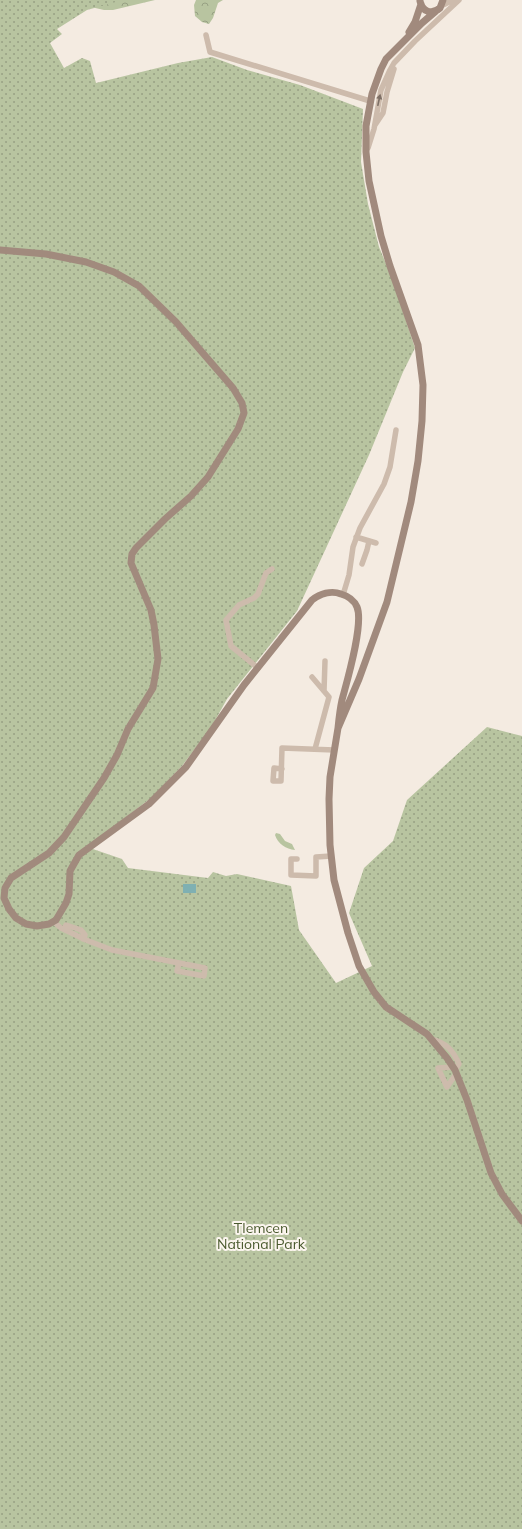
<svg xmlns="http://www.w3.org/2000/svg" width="522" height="1529" font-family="Mulish,sans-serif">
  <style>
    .forest { fill: url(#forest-crowns) }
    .park { fill: url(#park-dots) }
    .water { fill: #7fb0b2 }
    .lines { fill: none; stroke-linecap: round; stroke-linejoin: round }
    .street { stroke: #cdbbac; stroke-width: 5.5 }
    .secondary { stroke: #a18a7d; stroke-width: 7 }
    .oneway { fill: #7d6f65 }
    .labels { text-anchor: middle; stroke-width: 4; stroke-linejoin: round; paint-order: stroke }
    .park-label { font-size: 14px; fill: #4a5a2e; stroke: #fbf5ee }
  </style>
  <defs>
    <pattern id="forest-crowns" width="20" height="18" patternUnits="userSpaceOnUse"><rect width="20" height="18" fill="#b8c4a0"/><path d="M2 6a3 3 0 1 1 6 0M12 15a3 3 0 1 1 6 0" fill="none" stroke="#97a083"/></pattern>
    <pattern id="park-dots" width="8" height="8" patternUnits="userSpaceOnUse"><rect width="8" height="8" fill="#b8c4a0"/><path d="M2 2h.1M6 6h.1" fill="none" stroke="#97a083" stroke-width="1.8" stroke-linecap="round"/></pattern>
  </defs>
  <rect width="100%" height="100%" fill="#f4ebe1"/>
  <path class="forest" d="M0,0H155L113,10H104L78,4Z
    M196,0H223L218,3L213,18L209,24L202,22L195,16L194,5Z
    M276,833L280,834L285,841L292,844L295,850C286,849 278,844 275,835Z"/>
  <path class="park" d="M0,0H123L87,10L57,29L62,34L50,43L64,68L82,58L90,61L96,83L178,63L212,57L247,70L300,85L363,109L361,162L368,204L379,247L392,278L415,348L403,372L369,455L297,611L227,699L212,726L182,766L151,798L87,847L122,859L128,868L208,878L213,872L226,876L237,874L291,886L299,930L336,983L372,966L349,913L364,868L393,841L407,800L487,727L522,736V1529H0Z"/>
  <path class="water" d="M183,884H196V893H183Z"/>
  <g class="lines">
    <path class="street" d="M441,6L453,0
      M206,35L210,52L370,101
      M375,125L383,113L387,92L394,69
      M368,148L374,129L381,90L390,70L394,63L415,41L459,0
      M356,537L376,543
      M362,564L367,550L369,541
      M343,595L349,575L353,547L360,528L384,484L390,467L396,430
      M258,668L231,646L226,620L239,605L254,598L258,594L266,573L272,569
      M312,677L329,697L315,749
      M324,691L325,661
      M282,769L274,768L273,781H281L282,748L334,750
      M297,859H291V875L316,876V857L331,856
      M54,922L61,928L86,940L112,950L205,968L204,976L177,971L179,963
      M64,929L66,925L81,930L85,935L83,939
      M431,1039C446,1043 453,1050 459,1064L455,1070
      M453,1067L438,1068L447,1087L456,1074"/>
    <path class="secondary" d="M420,1C422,12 432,15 440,8L443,0
      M436,11L422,23L386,59L381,69L372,94L366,126V152L369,181L381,236L390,266L418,345L423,385L422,421L418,461L411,502L387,602L359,679L338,728L330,777L329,799L330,845L334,880L348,933L359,966L374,992L386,1007L427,1034L447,1058L455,1070L467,1100L491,1173L502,1194L522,1221
      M409,32L415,22L421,4
      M0,250L46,254L86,262L114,272L139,286L176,322L233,388L242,403L244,413L238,429L208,477L191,496L165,519L136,548L132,554L131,563L151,610L154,625L158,659L153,688L128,729L117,755L104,778L64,837L49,853L11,878L5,888L4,898L9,909L16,918L26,924L37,926L49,924L56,920L66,903L69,894L70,871L79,855L149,804L186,767L244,685L312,600C320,594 331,590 341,594C348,596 354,600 357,607C364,624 347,681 342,700C340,709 339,718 338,728"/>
  </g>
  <defs><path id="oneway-solid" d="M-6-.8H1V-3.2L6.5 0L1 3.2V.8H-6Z"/></defs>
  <use class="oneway" href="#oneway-solid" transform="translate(379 100) rotate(-78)"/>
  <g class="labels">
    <g class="park-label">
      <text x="261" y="1233">Tlemcen<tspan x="261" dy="16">National Park</tspan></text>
    </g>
  </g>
</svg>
